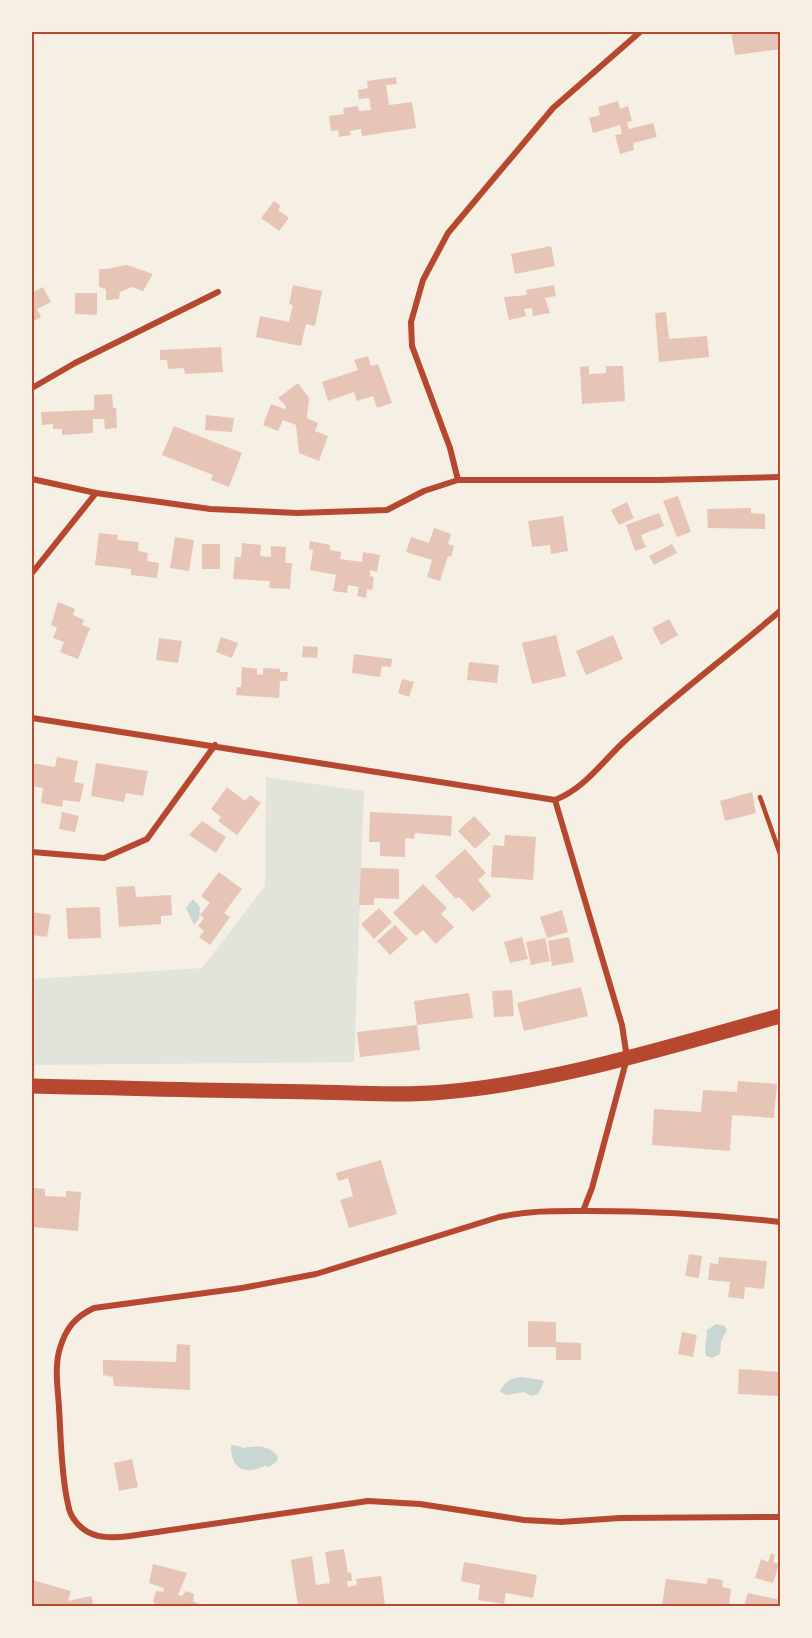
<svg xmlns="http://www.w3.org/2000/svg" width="812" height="1638" font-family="Arial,sans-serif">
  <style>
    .green { fill: #e2e4dc }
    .water { fill: #c9d6d2 }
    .building { fill: #e6c5b7 }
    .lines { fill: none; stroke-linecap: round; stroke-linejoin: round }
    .service { stroke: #b5482f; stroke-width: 4.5 }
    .minor { stroke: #b5482f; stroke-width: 6 }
    .primary { stroke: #b5482f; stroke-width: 15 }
    .neatline { fill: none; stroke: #b5482f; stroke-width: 2 }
  </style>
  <rect width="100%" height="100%" fill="#f6efe4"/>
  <path class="green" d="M266,777L364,791L354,1062L32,1065V979L202,968L265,886Z"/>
  <path class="water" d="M193,899L200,907L199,919L194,925L186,908Z
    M716,1324L725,1326L727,1330L721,1341L720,1354L712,1358L706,1356C704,1351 707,1336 707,1330Z
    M521,1377L542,1380L544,1382L538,1394L531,1396L524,1392L507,1395L500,1392C503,1383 510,1378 521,1377Z
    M231,1445L239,1446L243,1448C256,1446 269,1444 278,1457L276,1462L269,1467L264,1466C244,1476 230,1468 231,1445Z"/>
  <path class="building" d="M731,32H780V49L735,55Z
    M396,77L397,84L386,85L389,105L412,102L416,128L362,136L361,129L350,131L351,135L339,137L338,130L331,131L329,116L344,114L343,108L358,106L359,111L371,110L369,98L359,99L358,90L368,88L367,81Z
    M618,101L620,109L628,106L632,121L627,122L629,129L653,123L657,137L633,143L634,150L620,154L615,135L622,134L620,125L593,133L589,118L600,115L598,107Z
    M274,201L281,206L278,210L289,218L279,231L261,218Z
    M551,246L555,266L515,274L511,254Z
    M127,265L153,274L143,291L132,287L120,292L119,299L106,300V289L99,287V269H106Z
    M293,285L322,291L315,326L306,324L301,346L256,337L260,316L289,322L293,305L289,304Z
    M554,285L556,296L545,298L550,313L533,316L532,308L524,309L526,316L509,320L504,297L527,295L526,290Z
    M43,287L51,302L37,309L41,317L32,322V293Z
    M75,293H97V315L75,314Z
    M666,312L669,339L707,336L709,357L659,362L655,313Z
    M221,347L223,372L185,374L184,368L168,369L167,360H160V350Z
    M368,356L371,366L378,364L392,403L377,408L373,396L357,401L354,392L328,401L322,382L358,370L354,360Z
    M589,366V374L606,373V366H623L625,401L582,404L580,367Z
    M298,383L309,398L307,418L318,423L315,431L328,436L319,461L299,453L296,425L283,420L278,431L263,425L271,404L285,409L286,406L278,398Z
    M112,394L113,408H116L117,428L105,429L104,419H93V433L62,435V429H53V424L42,425L41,412L94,410V395Z
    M206,415L234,418L232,432L205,430Z
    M174,426L242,453L229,487L211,480L213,475L162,455Z
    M678,496L691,532L677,537L663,501Z
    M627,502L634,518L619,525L611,510Z
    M751,508V513L765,514V529L708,528L707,509Z
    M659,513L664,526L641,535L646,547L635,551L626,525Z
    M563,516L568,551L551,554L550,545L532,547L528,521Z
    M434,528L451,534L448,544L454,546L451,557L448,556L440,581L427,577L432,560L406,552L411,537L429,543Z
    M99,533L118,535L117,540L139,542L138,551L148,553L147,561L159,563L157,578L131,575V569L95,565Z
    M175,537L194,540L189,571L170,568Z
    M310,541L330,545V550L341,552L340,559L362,562L363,552L380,555L377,572L370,570V576L374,577L372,590L367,589L366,598L357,596L359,587L348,585L347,593L333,591L336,575L310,570L313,550L309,549Z
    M242,543L261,545L260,556L271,557V546L286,547L285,563H292L290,589L269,588L270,581L233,579L235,557H241Z
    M202,544H220V569H202Z
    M672,544L677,553L654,565L649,556Z
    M58,602L75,609L73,615L84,620L82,625L90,628L78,659L60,652L64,642L53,638L57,628L51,625Z
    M669,619L678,635L661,645L652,628Z
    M556,635L566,676L532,684L522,643Z
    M613,635L623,659L586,675L576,651Z
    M221,637L238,643L232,658L216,652Z
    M159,638L182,641L178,663L156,660Z
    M303,646L318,647L317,658L302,657Z
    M354,654L392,659L391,667L382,666L380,677L352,673Z
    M469,662L499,665L497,683L467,680Z
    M242,667L257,669V674L263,675V668L280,669V672H288L287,681H280L279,698L236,695L237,687H241Z
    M402,679L414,682L409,697L398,693Z
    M57,757L78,761L74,782L84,784L80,802L63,800L62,807L41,803L43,788L32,786V763L55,767Z
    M96,763L148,771L143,796L126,793L124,802L91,796Z
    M227,787L245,801L250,795L261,803L237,835L218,821L221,817L211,809Z
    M752,792L756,813L725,821L720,801Z
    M62,812L79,816L75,832L59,829Z
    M370,812L452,816L451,836L415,833L414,839L405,838V857L380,856V842H369Z
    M474,816L491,834L475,849L458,831Z
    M202,821L226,837L216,853L189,835Z
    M505,835L536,837L533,880L491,877L493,845L504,846Z
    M465,849L486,873L478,880L491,896L473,912L459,897L456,899L435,876Z
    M361,868L399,869V899L374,898V905H359Z
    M219,872L242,889L224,913L230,917L210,945L199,937L204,931L198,926L204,918L200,915L210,903L201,896Z
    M423,884L447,908L441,914L454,927L436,944L423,930L416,936L393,913Z
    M135,886L136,897L171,895L172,915L161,916V924L119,927L116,887Z
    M100,907L101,938L68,939L66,908Z
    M379,908L392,922L374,939L361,924Z
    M562,910L568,932L547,938L540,917Z
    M32,912L51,915L47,937L32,935Z
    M395,925L408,939L390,955L377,941Z
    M522,937L528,959L510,963L504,942Z
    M569,937L574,962L552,966L548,941Z
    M545,938L550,961L531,965L526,942Z
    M581,987L588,1016L524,1031L517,1003Z
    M512,990L514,1016L494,1017L492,991Z
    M469,993L473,1018L417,1025L414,1001Z
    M417,1025L420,1050L360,1057L357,1032Z
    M738,1081L777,1084L774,1118L732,1115L730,1151L652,1145L654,1109L701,1112L703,1090L737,1092Z
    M381,1160L397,1214L349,1228L340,1200L353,1196L348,1178L338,1181L336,1173Z
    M34,1188L45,1189V1196L66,1197V1191L81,1192L78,1231L32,1227Z
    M689,1254L702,1256L699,1278L685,1276Z
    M719,1257L767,1261L764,1289L745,1287L744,1299L728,1297L730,1282L708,1280L710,1263L718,1264Z
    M528,1321L556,1322V1342L581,1343V1360H556V1347H528Z
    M682,1332L697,1335L693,1357L678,1354Z
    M177,1344L190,1345V1390L114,1386L113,1377L103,1375V1360L176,1362Z
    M739,1369L780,1372V1396L738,1394Z
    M132,1459L138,1487L119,1491L114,1463Z
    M344,1549L348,1573L351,1572L352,1581H347L348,1587L357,1585L356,1579L381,1576L385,1605L298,1606L291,1560L312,1556L316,1585L330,1583L325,1552Z
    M771,1553L775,1555L773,1562L779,1564L773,1583L755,1578L761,1559L768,1562Z
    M464,1562L537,1575L533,1598L506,1593L504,1604L478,1600L480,1585L461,1581Z
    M153,1564L187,1573L178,1595L182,1596L186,1591L194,1594L193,1601L203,1606H158L153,1602L156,1591L163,1592L164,1588L149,1583Z
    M708,1578L723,1580L722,1587L731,1589L729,1606H662L666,1579L707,1584Z
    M32,1580L71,1591L68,1601L91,1596L94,1606H32Z
    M748,1593L780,1600V1606H744Z"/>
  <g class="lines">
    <path class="service" d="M760,797L780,854"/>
    <path class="minor" d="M32,388L75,363L218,292
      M32,479L96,493L210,509L297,513L387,510L424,491L458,480H658L780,477
      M458,480L450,448L412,346L411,322L423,280L448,233L553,108L640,32
      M32,573L96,493
      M32,718L555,800
      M32,852L104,858L147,839L215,745
      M583,1211L592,1188L627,1058L622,1025L555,800C586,788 603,760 628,738C677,694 730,654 780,611
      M780,1222C717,1215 655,1211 591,1211C557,1211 533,1210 499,1217L316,1274L242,1288L94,1308C75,1317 66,1328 60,1348C54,1367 58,1389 59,1408C61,1438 61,1475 68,1504C69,1513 75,1522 82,1528C95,1539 113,1538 130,1536L368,1501L420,1504L524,1520L561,1522L620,1518L780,1517"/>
    <path class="primary" d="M32,1086C127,1088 222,1091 317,1092C359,1093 403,1096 444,1092C559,1082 670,1046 780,1016"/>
  </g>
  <rect width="812" height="1638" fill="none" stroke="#f6efe4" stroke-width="66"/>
  <rect x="33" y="33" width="746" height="1572" class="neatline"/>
</svg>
